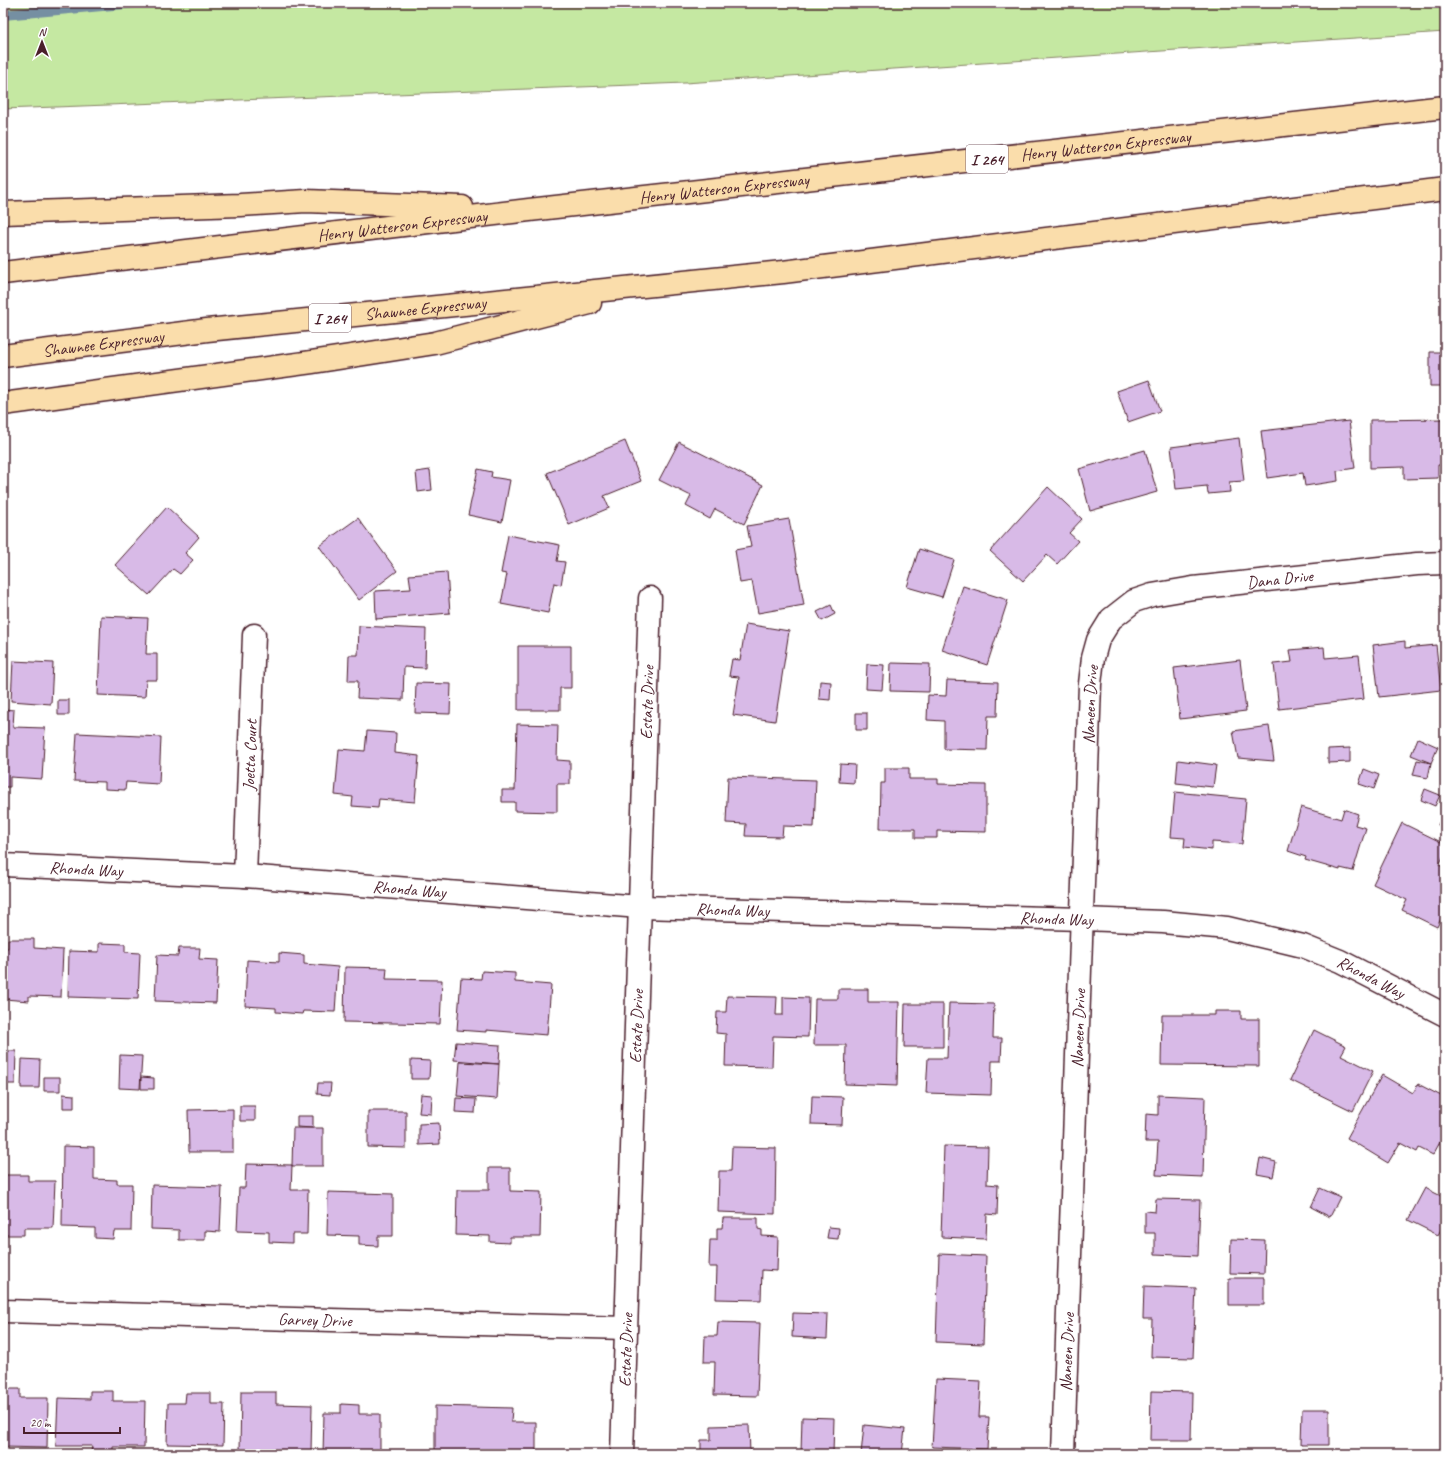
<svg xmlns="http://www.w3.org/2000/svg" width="1448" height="1457" font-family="Caveat,sans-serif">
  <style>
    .green { fill: #c5e8a2; stroke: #888466 }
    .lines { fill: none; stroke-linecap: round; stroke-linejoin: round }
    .stream { stroke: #748fa2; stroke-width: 10 }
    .building { fill: #d8bae7; stroke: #4a1f2b }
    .street-casing { stroke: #4a1f2b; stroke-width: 25 }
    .highway-casing { stroke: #4a1f2b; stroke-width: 25 }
    .street { stroke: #fff; stroke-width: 22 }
    .highway { stroke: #faddab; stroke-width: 22 }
    .labels { text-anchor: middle; stroke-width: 4; stroke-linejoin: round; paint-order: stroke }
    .shield { fill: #fff; stroke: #80626b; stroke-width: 1 }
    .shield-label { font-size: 16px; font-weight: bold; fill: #4a1f2b }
    .street-label { font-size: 17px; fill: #4a1f2b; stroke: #fff }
  </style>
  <rect width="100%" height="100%" fill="#fff"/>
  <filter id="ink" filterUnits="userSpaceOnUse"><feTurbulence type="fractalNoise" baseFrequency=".025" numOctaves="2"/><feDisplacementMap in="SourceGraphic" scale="8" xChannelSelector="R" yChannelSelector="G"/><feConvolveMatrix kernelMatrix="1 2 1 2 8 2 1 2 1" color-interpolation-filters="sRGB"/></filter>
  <g filter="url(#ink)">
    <path class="green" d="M3,3H1445V32L685,83L3,109Z"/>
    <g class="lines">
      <path class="stream" d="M3,15L135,3"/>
    </g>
    <path class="building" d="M1430,352H1445V386H1430Z
      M1149,380L1160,411L1128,422L1117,391Z
      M1445,419V465H1438V478L1404,479V467L1370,468V420Z
      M1349,421L1355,468L1337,471L1338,481L1305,486L1303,473L1267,478L1261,431Z
      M1239,438L1244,481L1229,482L1230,492L1208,494L1207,486L1176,489L1171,447Z
      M625,441L641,481L604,496L609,508L569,525L547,473Z
      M679,442L763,485L744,524L715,509L710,519L686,506L691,496L659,480Z
      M1145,450L1157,492L1090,511L1079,469Z
      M478,469L492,472L491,477L510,480L502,522L468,515Z
      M430,470L432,490L418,492L416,472Z
      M1048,487L1082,519L1069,533L1078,541L1057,564L1047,555L1023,581L990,551Z
      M167,507L199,537L185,553L193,560L180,574L173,569L149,595L115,565Z
      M358,518L397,571L359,600L319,546Z
      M789,519L804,605L758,613L752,581L740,583L735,550L751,547L747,526Z
      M508,535L560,545L557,561L565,562L561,585L554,583L548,613L501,604L507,574L501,573Z
      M919,549L954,560L942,597L907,587Z
      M447,572L450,613L376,619L375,591L411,589L409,575Z
      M963,586L1008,600L987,665L942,650Z
      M831,605L835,614L822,621L817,612Z
      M101,616L148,618L146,654H157V680H146L145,697L98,695Z
      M746,624L789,631L775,721L733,715L739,677L729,676L732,659L740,660Z
      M359,626L426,629L425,668L404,667L403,700L357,698L358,681H348L349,655H358Z
      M1405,641V648L1436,645L1441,690L1379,697L1373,645Z
      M518,646H571V688H560V710H518Z
      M1324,647L1325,658L1359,655L1364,699L1279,709L1274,664L1292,662L1290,650Z
      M1240,660L1246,711L1180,719L1174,668Z
      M13,661L53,663L51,704L11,701Z
      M891,663L930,664L929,692L890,691Z
      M867,664L884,665L882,690L866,689Z
      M947,680L998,682L997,716H988L987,750L944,749V721L927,720L928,695L946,696Z
      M820,681L831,682L830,700L819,699Z
      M416,683L451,684L450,714L415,713Z
      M58,700H69V715H58Z
      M3,709L14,710L13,727L45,728L42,779L10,777V787H3Z
      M856,713H867V730H856Z
      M517,724L558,725L557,760L570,761V784H557V812L515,811V802H502V790H515Z
      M1269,726L1274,761L1238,758L1233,731Z
      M367,731L396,733L395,753L419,756L415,802L379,799L378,808L352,806L353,797L335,795L339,749L365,751Z
      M77,733L161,737L159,784L126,782L125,790L105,789V782L74,781Z
      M1418,738L1438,747L1431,763L1411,755Z
      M1350,748V762L1328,763V749Z
      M1178,760L1216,765L1213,787L1176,783Z
      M1417,760L1431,763L1428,778L1413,775Z
      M840,764L855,765L854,783L839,782Z
      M885,768H909V779H938V784L986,785V832L937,831V838H915V829H880L881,783H885Z
      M1364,769L1379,775L1374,789L1359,784Z
      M728,777L816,780L814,827L783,826L782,837L745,836L746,824L726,823Z
      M1425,789L1440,795L1435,806L1421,800Z
      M1175,792L1246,799L1242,844L1212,842V850L1184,847L1185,838L1171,837Z
      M1301,807L1341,819L1344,809L1358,814L1355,825L1366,828L1353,871L1340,868V870L1305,860L1306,857L1288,851Z
      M1445,809V828L1438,825Z
      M1402,823L1445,844V853L1439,865L1445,868V910L1437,927L1402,910L1407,900L1373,884Z
      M8,939H34V948L63,950L61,997L29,996V1001L4,999L5,994H3V948H8Z
      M99,943L125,944V952L140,953L138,999L68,997L69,951L99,952Z
      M179,948H200L199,959L218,960L216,1003L155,1001L157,955L178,956Z
      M279,953L304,955V964L338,967L335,1012L303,1011L302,1014L276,1012V1008L245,1006L247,960L279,962Z
      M345,967L387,968L386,979L442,980L440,1024L344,1022Z
      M482,971L515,973V982L551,985L547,1035L486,1030V1032L457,1030L461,978L481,979Z
      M838,989H868V1002H899L897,1086L845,1084L846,1045H814L815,999H838Z
      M727,996L777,997L776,1015H783V997L809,998L808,1037L773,1036L772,1067L725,1066L726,1034L716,1033L717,1012H726Z
      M949,1003L994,1004L993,1038H1002L1001,1061H992L991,1095L926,1093L928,1058H947Z
      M905,1004H943V1047H904Z
      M1215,1011H1241V1019H1259V1066L1161,1065L1162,1015H1215Z
      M1314,1030L1346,1046L1341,1055L1373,1071L1353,1111L1290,1080Z
      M456,1042L500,1045L499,1064L454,1060Z
      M3,1051H16L15,1084H3Z
      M120,1055L142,1056L140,1089L119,1088Z
      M22,1059L40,1060L39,1088H21Z
      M411,1060L430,1061L429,1079H411Z
      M460,1062L499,1064L497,1099L457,1096Z
      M1382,1075L1413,1093L1418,1084L1445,1098L1440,1108L1445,1110V1133L1433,1155L1419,1148L1417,1152L1400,1143L1388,1163L1347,1138Z
      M44,1077H60V1091H44Z
      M141,1077L154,1078V1089H141Z
      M318,1083H331L330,1095L317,1094Z
      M63,1094L74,1095V1108H63Z
      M421,1094L432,1095L431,1114L419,1113Z
      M1158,1095L1205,1097L1203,1177L1156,1175L1158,1142H1145L1146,1114L1158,1115Z
      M812,1096L843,1097L842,1125L811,1124Z
      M456,1098L476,1099L475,1113L455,1112Z
      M240,1106H255V1121H240Z
      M233,1109V1152H189L188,1110Z
      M368,1111H406V1148L368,1147Z
      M297,1116H313V1128L297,1127Z
      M439,1123L440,1144L419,1145V1124Z
      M293,1128H323V1166H292Z
      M63,1146L94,1147V1179L117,1180V1184H132L131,1231H114L113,1239L95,1238V1228L62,1227Z
      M944,1146L988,1147L987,1184L998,1185L997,1215L987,1214L986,1239L941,1237Z
      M732,1147L776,1148L775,1214L718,1212L719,1171H731Z
      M1260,1158L1276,1162L1273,1177L1257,1174Z
      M246,1164L292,1165L291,1190H308L307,1234H292V1243L269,1242V1232L237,1231L239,1188H245Z
      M489,1168H510V1191L541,1192L540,1237H510V1243L490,1242V1236L456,1235L457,1190H489Z
      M3,1175H28V1181H55L53,1228H24V1235H3Z
      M152,1185L222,1187L220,1232L205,1231V1240H179V1230L151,1229Z
      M1320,1188L1340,1197L1330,1217L1311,1207Z
      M1425,1188L1445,1198V1222L1438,1235L1408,1220Z
      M328,1192L393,1194V1236H378V1246L359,1245V1236L327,1235Z
      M1156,1199L1200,1200L1198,1256L1155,1254V1233H1145V1211L1155,1212Z
      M723,1218H758V1229L762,1230V1236L778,1237L777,1271L762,1270L761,1300L716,1299L717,1267H709L710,1240H717V1228H722Z
      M829,1227L839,1228L838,1239L827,1238Z
      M1231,1239L1265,1240L1264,1274L1230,1273Z
      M939,1254L986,1256L983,1344L936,1342Z
      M1229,1278H1264V1305H1229Z
      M1144,1286L1196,1288L1193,1358L1151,1357L1152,1319H1143Z
      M793,1313L828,1314L827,1339L792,1337Z
      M718,1322L760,1323L757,1396L714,1395L715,1362H704L705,1336H717Z
      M936,1379L981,1381L979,1417H989L987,1449L932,1447Z
      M3,1389H20V1398H48L47,1448L3,1447Z
      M90,1391H113V1401H145L144,1447H113V1452L91,1451L92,1446H56L58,1398L90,1399Z
      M1151,1391L1192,1392L1191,1440H1150Z
      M241,1392H276V1404L312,1405L311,1452H280V1454H256V1451H240Z
      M186,1393H211V1404H224L223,1445L167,1444L168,1403H185Z
      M341,1404L359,1405V1414H380V1454H323L324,1413H341Z
      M435,1406L512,1408L511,1422H536V1454L435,1453Z
      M1302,1409H1329V1445H1301Z
      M802,1417L834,1418L833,1454L801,1453Z
      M749,1425L750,1454H701V1440H711V1426Z
      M864,1425L905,1429L902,1454H861Z"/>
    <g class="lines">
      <defs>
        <g id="street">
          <path id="s1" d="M3,865L245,876L640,907L1082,919L1163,922L1227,928L1303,946L1340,961L1445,1015"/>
          <path id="s2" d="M245,876L254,635"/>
          <path id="s3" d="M3,1311L626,1328"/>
          <path id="s4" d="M622,1454L650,598"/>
          <path id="s5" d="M1063,1454L1090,684L1093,658L1098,640L1111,619L1134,601L1152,595L1193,588L1417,564L1445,563"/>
        </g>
        <g id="highway">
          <path d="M3,213L240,205L306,201L462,207"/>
          <path id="s6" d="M3,273L529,210L1445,107"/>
          <path id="s7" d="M3,356L207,330L783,272L1445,189"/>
          <path d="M3,404L312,362L435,343L590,303"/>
        </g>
      </defs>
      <use href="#street" class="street-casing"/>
      <use href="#highway" class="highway-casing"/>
      <use href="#street" class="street"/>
      <use href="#highway" class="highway"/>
    </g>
  </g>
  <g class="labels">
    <g class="shield">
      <rect x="966" y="145" width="42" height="28" rx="3"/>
      <rect x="309" y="304" width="42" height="28" rx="3"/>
    </g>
    <g class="shield-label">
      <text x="987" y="165">I 264</text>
      <text x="330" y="324">I 264</text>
    </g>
    <g class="street-label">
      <text dy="6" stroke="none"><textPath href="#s6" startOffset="1110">Henry Watterson Expressway</textPath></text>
      <text dy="6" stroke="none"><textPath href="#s6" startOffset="726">Henry Watterson Expressway</textPath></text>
      <text dy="6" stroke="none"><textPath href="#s6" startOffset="402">Henry Watterson Expressway</textPath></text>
      <text dy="6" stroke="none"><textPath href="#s7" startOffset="425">Shawnee Expressway</textPath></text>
      <text dy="6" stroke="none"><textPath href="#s7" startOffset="101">Shawnee Expressway</textPath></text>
      <text dy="6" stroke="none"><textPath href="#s5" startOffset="1017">Dana Drive</textPath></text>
      <text dy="6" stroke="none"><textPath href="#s4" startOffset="752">Estate Drive</textPath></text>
      <text dy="6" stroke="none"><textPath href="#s5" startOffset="750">Naneen Drive</textPath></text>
      <text dy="6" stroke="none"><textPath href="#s2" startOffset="121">Joetta Court</textPath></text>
      <text dy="6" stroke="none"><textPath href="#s1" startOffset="83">Rhonda Way</textPath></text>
      <text dy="6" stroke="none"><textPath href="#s1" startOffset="407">Rhonda Way</textPath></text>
      <text dy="6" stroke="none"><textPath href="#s1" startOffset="731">Rhonda Way</textPath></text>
      <text dy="6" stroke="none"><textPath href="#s1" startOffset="1055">Rhonda Way</textPath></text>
      <text dy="6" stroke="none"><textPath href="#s1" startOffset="1379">Rhonda Way</textPath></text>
      <text dy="6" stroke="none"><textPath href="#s4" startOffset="428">Estate Drive</textPath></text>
      <text dy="6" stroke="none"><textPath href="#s5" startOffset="426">Naneen Drive</textPath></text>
      <text dy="6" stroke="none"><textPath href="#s3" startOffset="312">Garvey Drive</textPath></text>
      <text dy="6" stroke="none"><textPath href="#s4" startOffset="104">Estate Drive</textPath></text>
      <text dy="6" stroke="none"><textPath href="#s5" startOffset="102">Naneen Drive</textPath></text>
    </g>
  </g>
  <rect width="1448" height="1457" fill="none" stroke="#fff" stroke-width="16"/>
  <rect x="8" y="8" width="1432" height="1441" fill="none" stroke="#4a1f2b" stroke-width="1.5" filter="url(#ink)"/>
  <g transform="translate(42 42)" stroke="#ffffff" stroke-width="3" paint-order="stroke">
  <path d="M0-3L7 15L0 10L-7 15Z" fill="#4a1f2b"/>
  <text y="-6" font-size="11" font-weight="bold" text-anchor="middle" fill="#4a1f2b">N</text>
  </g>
  <path d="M24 1427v6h96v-6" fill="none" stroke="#4a1f2b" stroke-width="2"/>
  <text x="30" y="1427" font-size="12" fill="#4a1f2b" stroke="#ffffff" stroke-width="3" paint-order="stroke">20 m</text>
</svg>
